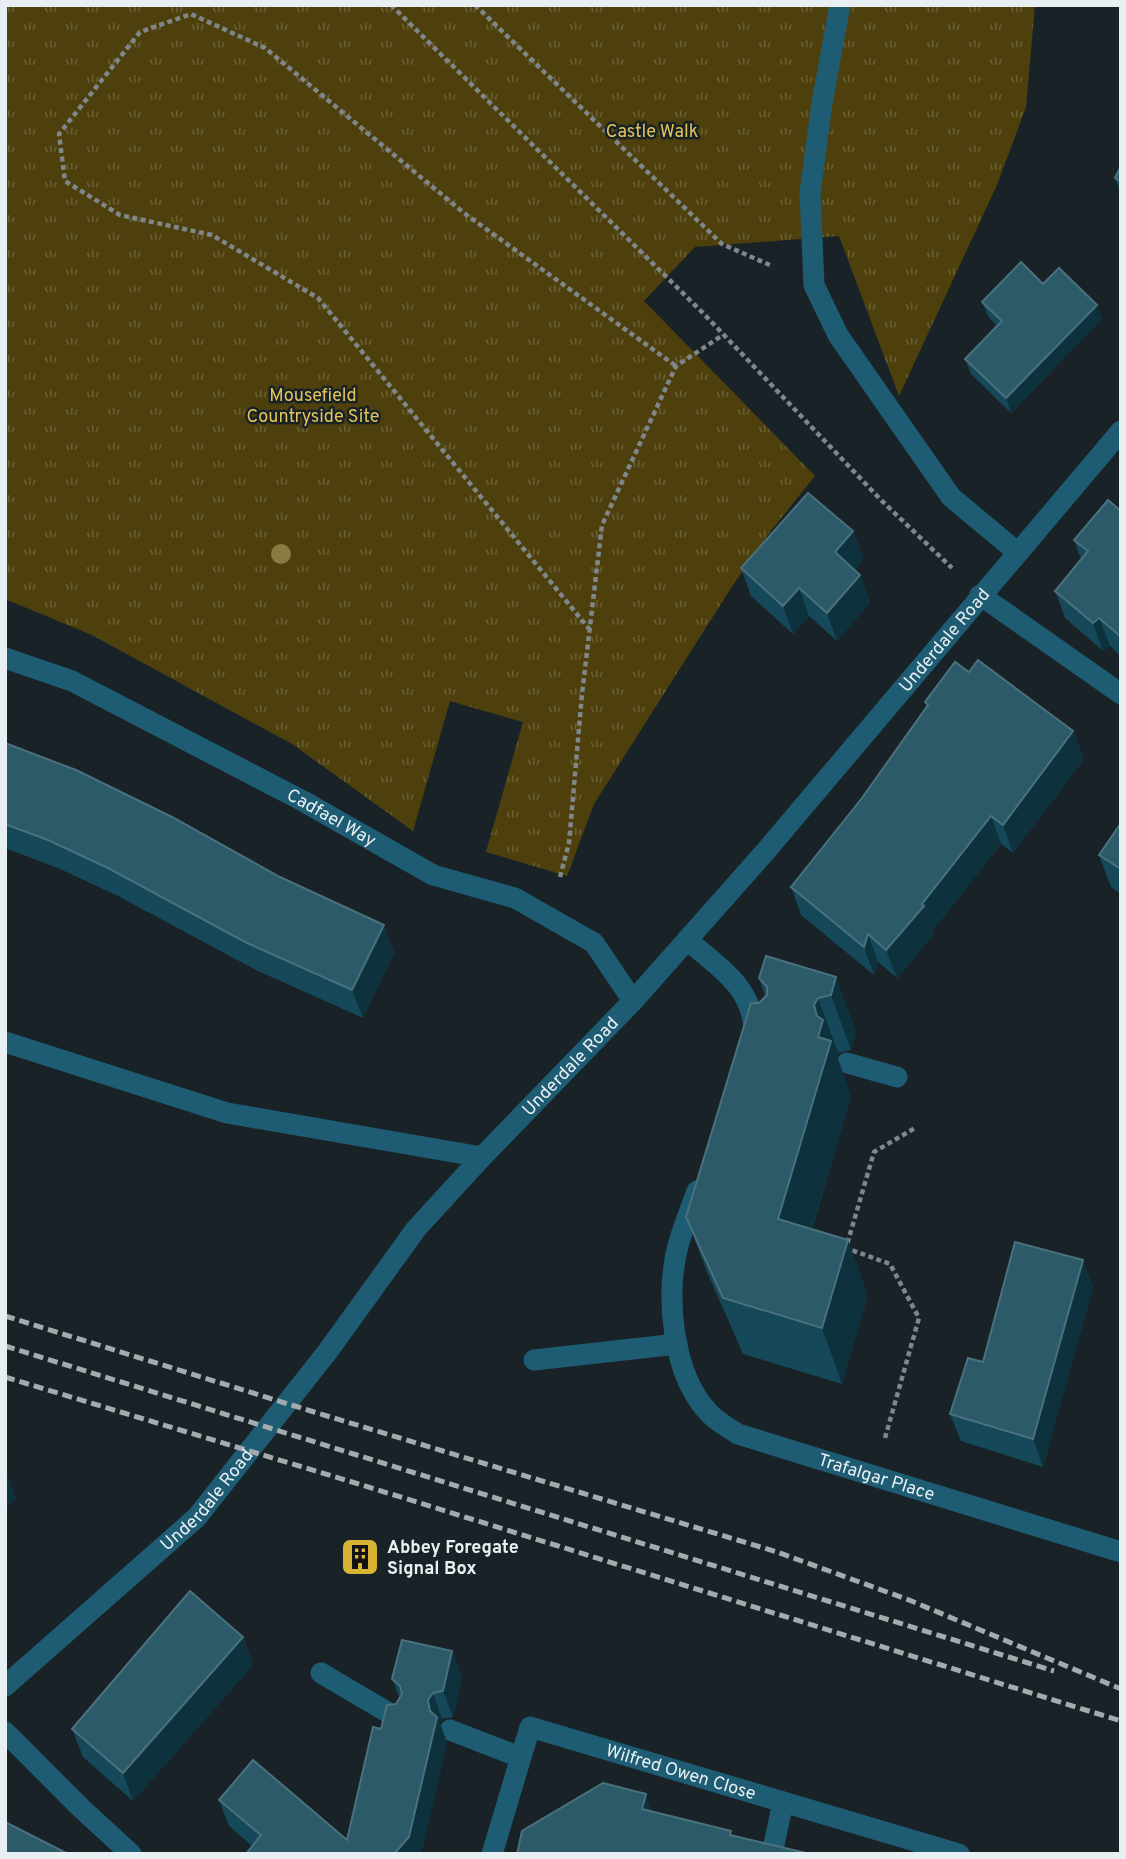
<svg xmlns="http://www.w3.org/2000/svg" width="1126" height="1859" font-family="Overpass,sans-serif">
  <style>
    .park { fill: url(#park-tufts) }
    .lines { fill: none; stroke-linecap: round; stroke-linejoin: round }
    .path { stroke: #7f878b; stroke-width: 4.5; stroke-dasharray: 5 3.5; stroke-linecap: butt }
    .lane { stroke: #1d5c72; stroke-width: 21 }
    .street { stroke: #1d5c72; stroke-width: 21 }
    .rail { stroke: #a3abae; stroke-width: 5; stroke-dasharray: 10 5; stroke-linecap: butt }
    .tree { fill: #897c43 }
    .wall { fill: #154858 }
    .shaded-wall { fill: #0d313d }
    .building { fill: #2c5a68; stroke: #49717e; stroke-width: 2 }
    .labels { text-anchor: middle; stroke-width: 5; stroke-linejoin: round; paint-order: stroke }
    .park-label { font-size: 18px; fill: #e4c45a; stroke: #192327 }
    .street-label { font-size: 18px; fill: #e8eff2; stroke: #192327 }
    .poi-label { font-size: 18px; font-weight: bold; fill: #e8eff2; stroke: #192327; text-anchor: start }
  </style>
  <defs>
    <pattern id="park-tufts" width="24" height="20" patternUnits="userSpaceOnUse" patternTransform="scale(1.75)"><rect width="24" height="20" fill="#4e400d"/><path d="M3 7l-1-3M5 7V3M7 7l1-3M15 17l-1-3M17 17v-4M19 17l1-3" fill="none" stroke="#685c31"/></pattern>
  </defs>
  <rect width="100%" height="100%" fill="#192327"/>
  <path class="park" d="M5,5H1035L1026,107L997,185L899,396L839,236L695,247L644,301L815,476L770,532L731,588L594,804L567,876L486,852L523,722L450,701L413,831L292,744L92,635L5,599Z"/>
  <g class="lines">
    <path class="path" d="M391,5L703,313L881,500L952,568
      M475,5L722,244L772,266
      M590,630L318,298L212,235L120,215L65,181L59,134L140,32L191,14L265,48L464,213L676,366
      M560,877L569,843L582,694L602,525L676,366L723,335
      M885,1438L919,1318L890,1264L846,1248L874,1152L915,1128"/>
    <path class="lane" d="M840,5L822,103L810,193L814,285L838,335L951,497L1017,552
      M5,1042L227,1113L482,1157
      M847,1063L897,1077
      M321,1673L399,1719
      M450,1730L520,1757
      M772,1854L783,1802"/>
    <g class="street">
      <path d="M980,595L1121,694"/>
      <path id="s1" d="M5,658L72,681L303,801L433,875L515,898L594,943L633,1001"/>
      <path d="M687,940C717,965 755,989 754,1033"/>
      <path id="s2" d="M697,1191C691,1208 684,1225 679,1242C664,1293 672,1377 711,1415C719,1423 729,1428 738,1434L1121,1552"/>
      <path d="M534,1360L677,1344"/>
      <path id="s3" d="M5,1686L197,1517L328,1351L416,1229L482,1157L633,1001L765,852L1121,431"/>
      <path d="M5,1732L81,1808L131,1854"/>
      <path id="s4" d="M492,1854L530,1727L959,1854"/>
    </g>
    <path class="rail" d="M5,1316L314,1412L777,1552L909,1600L1121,1689
      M5,1346L1054,1671
      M5,1377L362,1485L1121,1721"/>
  </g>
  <circle class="tree" cx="281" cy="554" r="10"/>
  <path class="wall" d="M1121,166V194L1115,178Z
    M1043,284L1102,319L1011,413L971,374L965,359L997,326L988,316L982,302Z
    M1121,511V656L1110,646L1103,651L1065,618L1055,591L1081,559L1074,540Z
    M853,531L863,559L854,570L860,575L870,603L837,641L809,616L793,634L751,596L741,568Z
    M969,672L1073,731L1084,759L1013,853L1001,844L933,930L934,934L897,978L878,962L874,975L801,915L791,887L862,798L927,707L925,702Z
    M5,743L280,877L384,925L394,953L363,1018L256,970L118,896L58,868L5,848Z
    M1121,823V894L1111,887L1099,855Z
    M836,977L856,1033L851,1050L838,1053L837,1056L851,1097L812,1229L868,1295L842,1384L743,1354L707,1272L686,1217L759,1003L765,996L759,978Z
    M1093,1287L1043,1467L961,1441L950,1414L983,1362Z
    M243,1637L253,1665L133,1801L83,1757L72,1729Z
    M452,1651L462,1677L453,1717L442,1719L440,1723L447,1743L421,1854H246L252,1846L229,1826L219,1800L347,1840L381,1729L400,1699L392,1679Z"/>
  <path class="shaded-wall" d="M1097,305L1102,319L1011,413L1006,398Z
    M853,531L863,559L845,580L835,552Z
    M860,575L870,603L837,641L827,613Z
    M799,588L809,616L793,634L783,606Z
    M1099,618L1110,646L1103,651L1093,623Z
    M1073,731L1084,759L1013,853L1003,825Z
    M991,816L1001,844L933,930L934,934L897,978L886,950Z
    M384,925L394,953L363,1018L352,990Z
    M868,934L878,962L874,975L864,947Z
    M836,977L856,1033L851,1050L831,995Z
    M818,998L838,1053L837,1056L851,1097L798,1274L778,1219L818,1037L817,1016L814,1005Z
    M848,1240L868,1295L842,1384L822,1328Z
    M1083,1260L1093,1287L1043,1467L1033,1439Z
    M6,1470L16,1498L5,1510V1471Z
    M243,1637L253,1665L133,1801L123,1773Z
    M452,1651L462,1677L453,1717L443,1691Z
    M433,1693L442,1719L440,1723L447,1743L421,1854H394L428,1700Z
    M646,1794L656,1822L642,1809Z"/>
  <path class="building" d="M1121,166V182L1115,178Z
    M1021,262L1043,284L1059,268L1097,305L1006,398L965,359L1002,321L982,302Z
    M808,493L853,531L835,552L860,575L827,613L799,588L783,606L741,568Z
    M1108,500L1121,511V637L1099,618L1093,623L1055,591L1088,551L1074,540Z
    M978,660L1073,731L1003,825L991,816L922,904L924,906L886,950L868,934L864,947L791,887L862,798L928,705L925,702L955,662L969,672Z
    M5,743L76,770L172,817L280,877L384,925L352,990L245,942L108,868L48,840L5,824Z
    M1121,823V869L1099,855Z
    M766,956L836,977L831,995L818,998L814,1005L817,1016L823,1020L818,1037L831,1041L778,1219L848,1240L822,1328L723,1298L686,1217L751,1003H759L767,995V987L759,978Z
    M1015,1242L1083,1260L1033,1439L950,1414L968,1358L983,1362Z
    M190,1591L243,1637L123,1773L72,1729Z
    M402,1640L452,1651L443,1691L433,1693L428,1700L430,1711L437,1717L409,1837L394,1854H246L261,1835L219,1800L253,1760L347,1840L373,1727L381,1729L387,1705L396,1704L402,1694L400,1686L392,1679Z
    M603,1783L646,1794L642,1809L731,1831L730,1835L810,1854H517L522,1831Z
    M5,1822L68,1854H5Z"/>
  <defs>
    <symbol id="building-square" viewBox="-11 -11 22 22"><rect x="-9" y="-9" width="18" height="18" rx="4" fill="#d8b434" stroke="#192327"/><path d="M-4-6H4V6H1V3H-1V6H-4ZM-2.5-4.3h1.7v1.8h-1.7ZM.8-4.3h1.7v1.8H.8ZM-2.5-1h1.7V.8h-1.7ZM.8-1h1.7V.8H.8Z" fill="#111"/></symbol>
  </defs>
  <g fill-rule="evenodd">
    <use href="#building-square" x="338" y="1535" width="44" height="44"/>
  </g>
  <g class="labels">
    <g class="park-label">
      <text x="652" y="137">Castle Walk</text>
      <text x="313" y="401">Mousefield<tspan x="313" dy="21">Countryside Site</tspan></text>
    </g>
    <g class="street-label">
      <text dy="6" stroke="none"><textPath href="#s3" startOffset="1409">Underdale Road</textPath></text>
      <text dy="6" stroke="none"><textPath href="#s1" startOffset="364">Cadfael Way</textPath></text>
      <text dy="6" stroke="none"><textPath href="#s3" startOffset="842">Underdale Road</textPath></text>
      <text dy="6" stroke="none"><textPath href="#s2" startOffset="415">Trafalgar Place</textPath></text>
      <text dy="6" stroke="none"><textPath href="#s3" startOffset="275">Underdale Road</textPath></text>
      <text dy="6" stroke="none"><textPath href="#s4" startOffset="290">Wilfred Owen Close</textPath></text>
    </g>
    <g class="poi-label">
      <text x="387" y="1553">Abbey Foregate<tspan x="387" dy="21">Signal Box</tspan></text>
    </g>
  </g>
  <rect width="1126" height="1859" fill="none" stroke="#e8eff2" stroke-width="14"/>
</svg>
